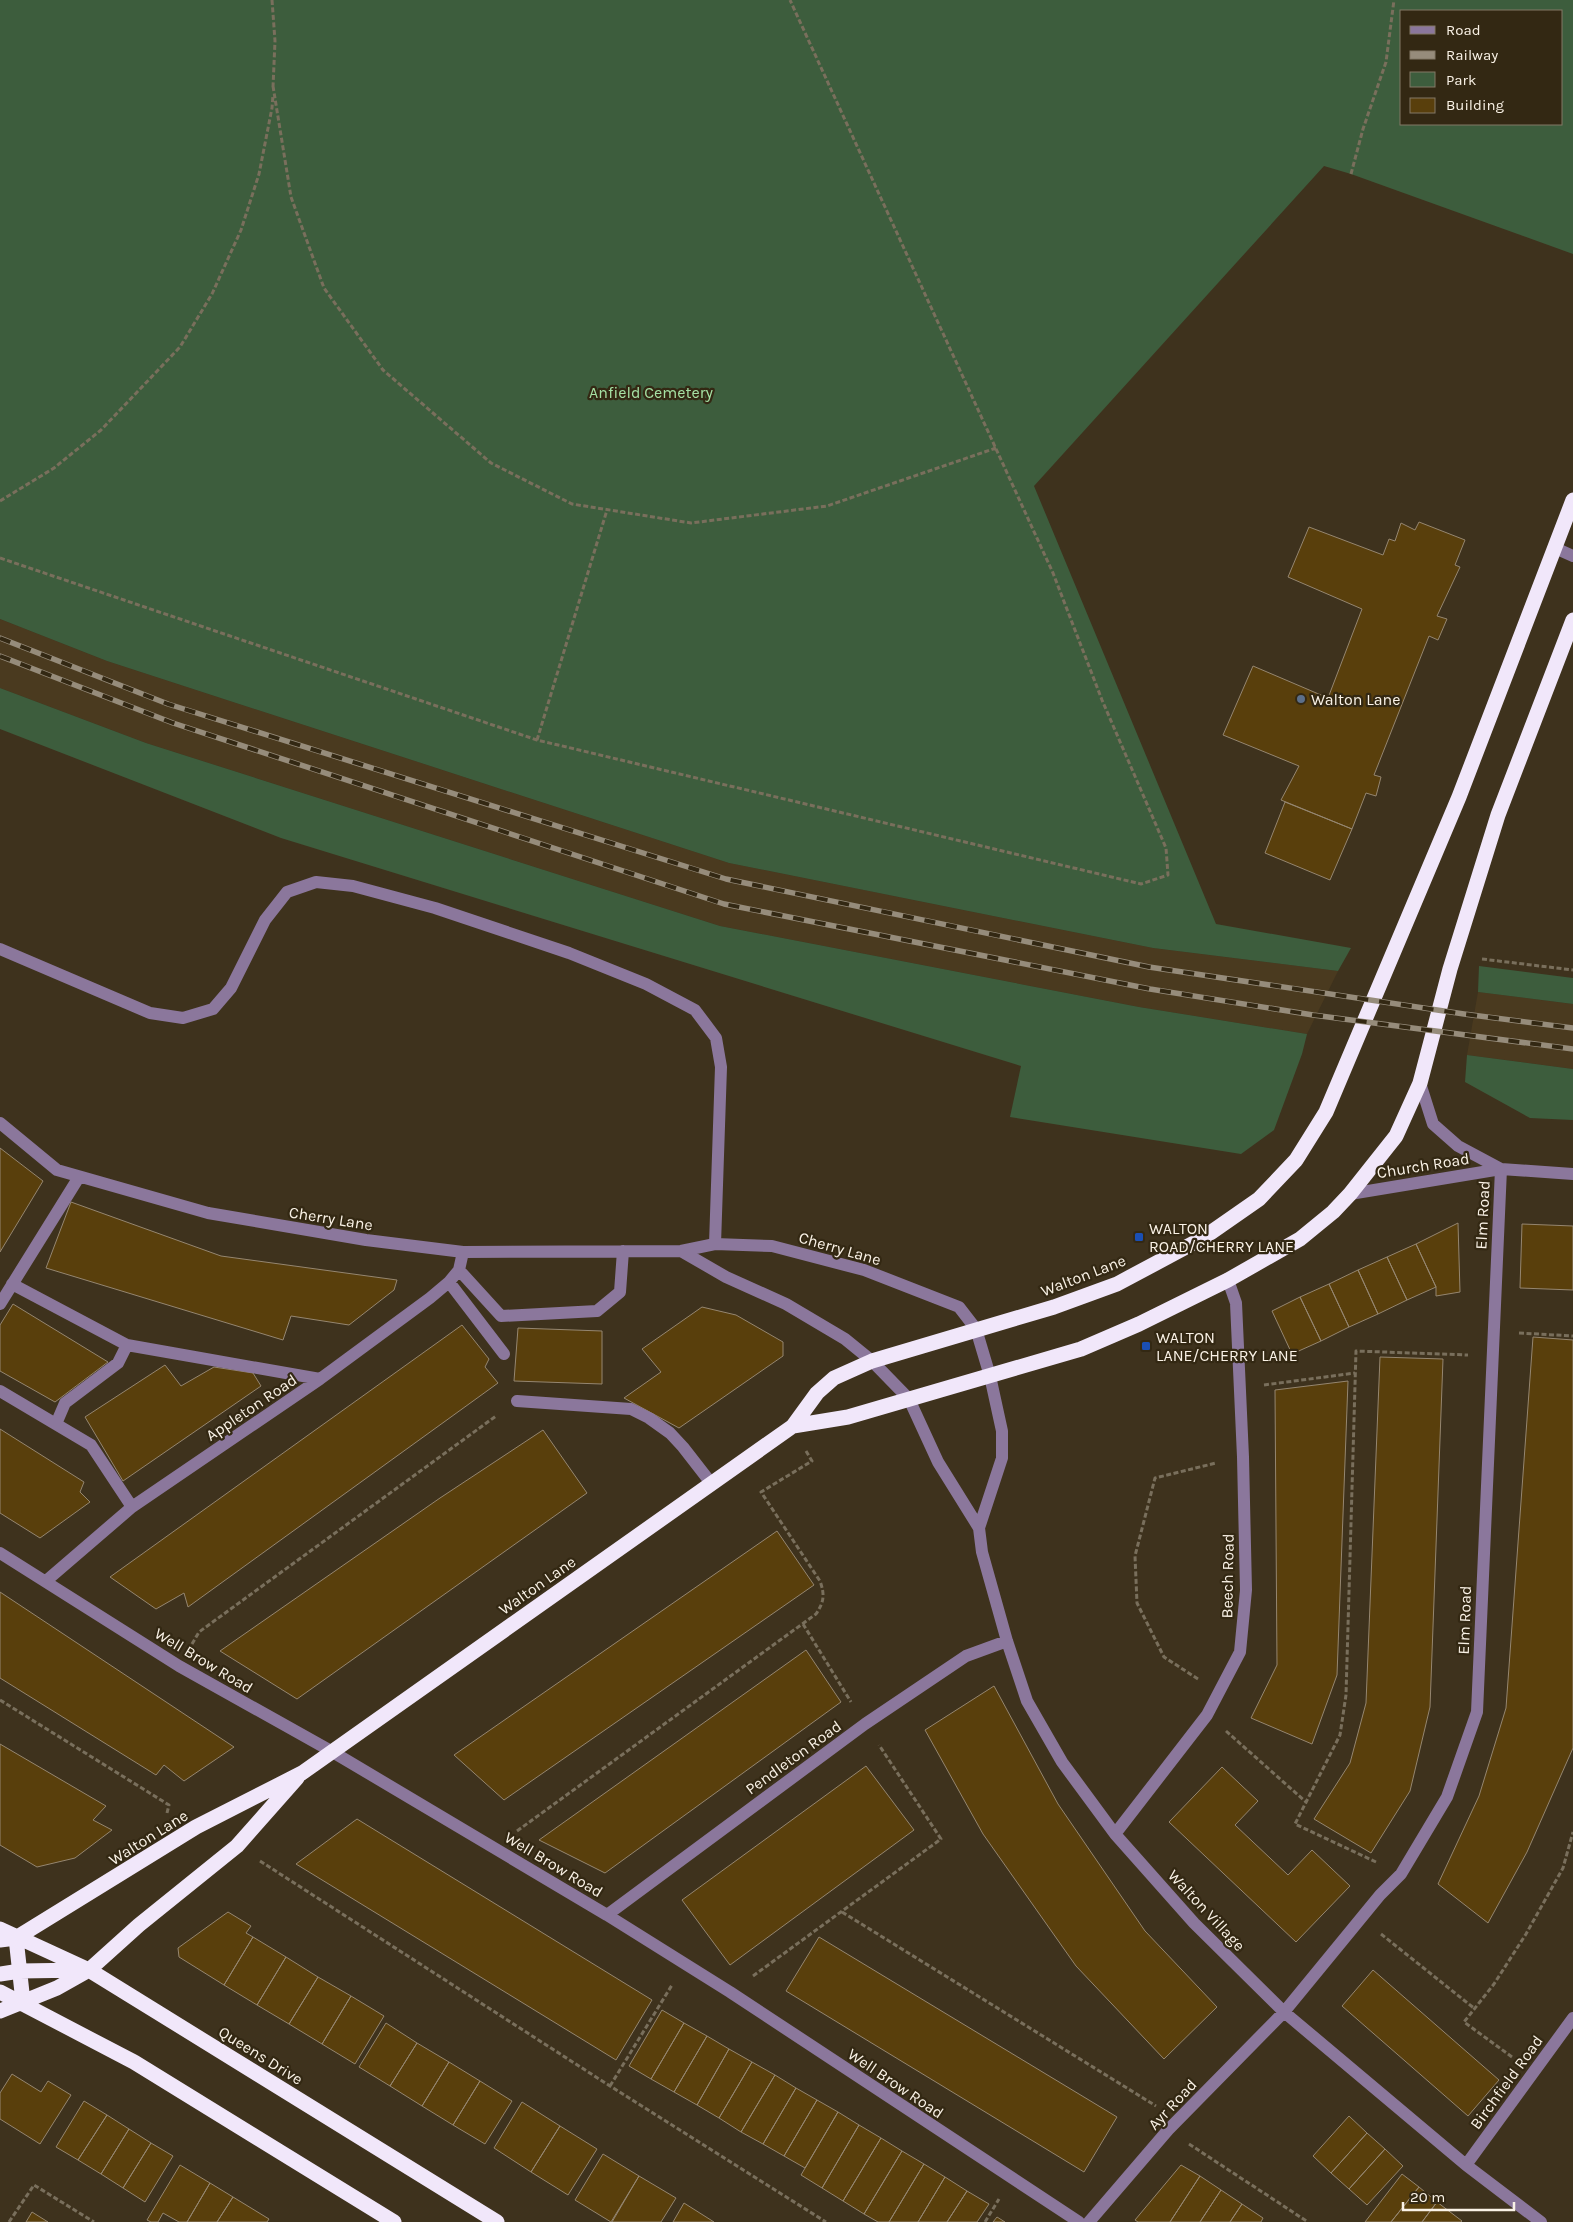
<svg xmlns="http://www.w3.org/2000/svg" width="1573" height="2222" font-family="Karla,sans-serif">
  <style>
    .built { fill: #4a3a1f }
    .green { fill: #3d5d3d; fill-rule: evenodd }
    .building { fill: #593f0c; stroke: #958670 }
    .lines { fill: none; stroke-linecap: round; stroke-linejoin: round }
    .path { stroke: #796f5c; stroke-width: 3; stroke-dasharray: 5 2.5; stroke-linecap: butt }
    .minor { stroke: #8b779c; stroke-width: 12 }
    .highway { stroke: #f1e7fa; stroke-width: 15 }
    .rail-casing { stroke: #968c7b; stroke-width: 5.5 }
    .rail { stroke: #332813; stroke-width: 4; stroke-dasharray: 11; stroke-linecap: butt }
    .service-dot { fill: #5c6f8a; stroke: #332813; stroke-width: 2 }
    .transit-dot { fill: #1a4fb4; stroke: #332813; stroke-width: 2 }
    .labels { text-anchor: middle; stroke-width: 4.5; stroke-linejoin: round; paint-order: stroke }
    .park-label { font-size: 16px; fill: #a5e1a4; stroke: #332813 }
    .poi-label { font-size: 16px; fill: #faf2e6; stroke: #332813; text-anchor: start }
    .street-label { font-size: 16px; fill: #faf2e6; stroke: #332813 }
  </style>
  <rect width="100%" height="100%" fill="#3e321d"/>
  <path class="built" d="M0,619L107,661L729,863L1153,948L1338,971L1307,1034L1139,1007L720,926L146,743L0,688Z
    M1478,992L1573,1004V1069L1467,1055Z"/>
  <path class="green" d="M0,0H1573V254L1351,174L1324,166L1034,486L1216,924L1351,948L1338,971L1153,948L729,863L107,661L0,619ZM1402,11H1562V124H1402Z
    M0,688L146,743L720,926L1139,1007L1307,1034L1302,1054L1274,1130L1241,1154L1010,1117L1021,1066L281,838L0,729Z
    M1479,966L1573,978V1004L1478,992Z
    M1467,1055L1573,1069V1120L1530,1118L1465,1082Z"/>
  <path class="building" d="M1419,522L1465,540L1455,565L1460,567L1437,616L1447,619L1438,640L1429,636L1374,775L1381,777L1376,796L1366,793L1352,829L1281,800L1299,766L1223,735L1253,666L1328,698L1362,609L1288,577L1309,527L1383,555L1389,539L1395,541L1401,523L1415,530Z
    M1285,802L1352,829L1330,880L1265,853Z
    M0,1148L43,1181L0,1252Z
    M71,1202L221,1256L397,1280L394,1290L349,1325L291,1316L283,1340L46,1268Z
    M1458,1223L1460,1292L1436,1296V1287L1416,1244Z
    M1522,1224L1573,1226V1290L1520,1288Z
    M1416,1244L1436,1287L1407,1300L1387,1257Z
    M1387,1257L1407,1300L1378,1314L1358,1270Z
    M1358,1270L1378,1314L1349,1327L1329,1284Z
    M1329,1284L1349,1327L1321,1341L1300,1297Z
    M1300,1297L1321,1341L1292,1354L1272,1311Z
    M13,1304L108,1362L55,1402L0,1371V1325Z
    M702,1307L736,1315L783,1342V1356L679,1428L624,1398L661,1372L642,1349Z
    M462,1325L489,1359L485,1367L498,1383L188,1607L184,1593L156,1609L110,1577Z
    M518,1328L602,1331V1384L514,1381Z
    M1533,1337L1573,1340V1748L1527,1852L1488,1923L1438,1884L1479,1796L1506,1708Z
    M1380,1357L1443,1359L1430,1707L1410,1791L1371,1853L1314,1819L1350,1763L1366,1703Z
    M165,1365L181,1386L214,1367L253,1373L261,1386L123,1481L85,1417Z
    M1348,1381L1337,1675L1312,1744L1251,1718L1277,1665L1275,1390Z
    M0,1429L84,1482L80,1492L90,1502L40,1538L0,1513Z
    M543,1430L587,1493L297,1699L220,1651L440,1498Z
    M777,1531L814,1585L504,1800L454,1755Z
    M0,1592L234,1747L184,1781L164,1765L156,1775L0,1678Z
    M806,1650L841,1702L605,1873L539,1840Z
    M994,1686L1058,1804L1145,1931L1217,2007L1164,2059L1076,1966L983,1834L925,1730Z
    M0,1744L106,1806L93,1820L112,1830L75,1858L37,1867L0,1845Z
    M866,1766L914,1830L730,1965L682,1900Z
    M1222,1767L1258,1801L1235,1825L1288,1875L1312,1850L1350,1886L1296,1942L1169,1822Z
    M357,1819L652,2000L616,2060L296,1864Z
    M228,1912L251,1926L246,1933L253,1937L224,1985L179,1957L178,1948Z
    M253,1937L286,1957L257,2005L224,1985Z
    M819,1937L1117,2117L1084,2172L786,1991Z
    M286,1957L318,1977L289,2024L257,2005Z
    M1373,1970L1499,2080L1468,2116L1342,2006Z
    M318,1977L351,1996L322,2044L289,2024Z
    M351,1996L384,2016L355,2064L322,2044Z
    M662,2010L684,2023L651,2079L629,2066Z
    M386,2023L417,2043L390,2086L359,2067Z
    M684,2023L707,2036L674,2092L651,2079Z
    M707,2036L729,2049L697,2105L674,2092Z
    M417,2043L449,2062L422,2106L390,2086Z
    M729,2049L752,2062L719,2118L697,2105Z
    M449,2062L480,2081L453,2125L422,2106Z
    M752,2062L775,2075L741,2132L719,2118Z
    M12,2074L41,2092L48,2081L71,2095L40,2144L0,2119V2093Z
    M775,2075L796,2088L763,2144L741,2132Z
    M480,2081L512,2101L485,2144L453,2125Z
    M796,2088L817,2100L784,2156L763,2144Z
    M817,2100L838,2112L805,2168L784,2156Z
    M84,2101L107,2115L78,2160L56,2147Z
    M522,2102L560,2126L531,2172L494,2148Z
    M838,2112L859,2125L822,2188L801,2175Z
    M107,2115L129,2129L101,2174L78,2160Z
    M1349,2116L1367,2133L1331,2173L1313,2156Z
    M859,2125L881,2138L843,2201L822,2188Z
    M560,2126L597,2149L568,2195L531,2172Z
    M129,2129L151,2143L123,2188L101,2174Z
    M1367,2133L1385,2149L1349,2189L1331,2173Z
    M881,2138L902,2151L864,2214L843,2201Z
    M151,2143L173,2156L145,2202L123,2188Z
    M1385,2149L1403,2166L1367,2205L1349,2189Z
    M902,2151L924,2164L889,2222H878L864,2214Z
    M603,2154L639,2176L611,2222L575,2200Z
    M924,2164L945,2177L918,2222H889Z
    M180,2165L210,2183L187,2222H179L163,2213L158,2222H151L147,2220Z
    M1181,2165L1200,2176L1170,2222H1138L1135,2220Z
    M1402,2174L1419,2187L1391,2222H1365Z
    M639,2176L676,2198L661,2222H612Z
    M1200,2176L1221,2190L1200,2222H1170Z
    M945,2177L967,2191L947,2222H918Z
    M210,2183L233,2197L217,2222H187Z
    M1419,2187L1437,2202L1422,2222H1391Z
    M1221,2190L1242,2204L1230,2222H1200Z
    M967,2191L989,2204L977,2222H947Z
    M233,2197L269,2219L267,2222H217Z
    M1437,2202L1462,2221L1461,2222H1422Z
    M684,2203L714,2222H673Z
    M1242,2204L1263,2218L1261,2222H1230Z
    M32,2212L48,2222H26Z
    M997,2217L1005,2222H993Z"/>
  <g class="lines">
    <path class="path" d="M272,0L275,41L273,87
      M273,86L291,197L324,288L383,370L491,463L572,504L691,523L827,506L996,448
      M1351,174L1363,129L1386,62L1394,0
      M0,501L54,468L101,430L180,347L212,294L241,230L259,174L272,108L273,95
      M0,558L537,740L1141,884L1168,875L1166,848L1102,700L1053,573L790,0
      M537,740L607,510
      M1482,959L1573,970
      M1519,1333L1573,1336
      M1264,1385L1355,1373
      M803,1624L851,1702
      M192,1644L199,1632L496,1416
      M1198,1679L1164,1657L1137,1603L1135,1556L1155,1478L1216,1463
      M0,1700L169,1805L167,1813
      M1226,1731L1306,1802
      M517,1831L816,1614C824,1602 825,1595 820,1581L761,1492L812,1461L806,1451
      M260,1861L610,2086L826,2222
      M1376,1862L1295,1824L1340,1735L1346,1695L1356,1351L1468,1355
      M842,1912L1156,2106
      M1381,1934L1475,2009
      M753,1976L941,1839L879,1745
      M1512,2057L1464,2022L1494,1984L1526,1934L1563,1868L1573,1832
      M610,2086L672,1985
      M1189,2144L1308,2222
      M9,2222L34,2185L94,2222
      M985,2222L999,2199"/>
    <path class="minor" d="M1555,548L1573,556
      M0,949L150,1013L183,1018L213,1009L231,988L265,920L287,892L316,882L353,886L435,908L569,953L646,984L695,1010L716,1038L721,1067L715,1244
      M1420,1083L1433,1124L1458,1146L1501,1169
      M0,1123L57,1170L208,1213L366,1240L463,1252L681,1251L715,1244L772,1246L864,1270L959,1307L976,1329L990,1376L1002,1431V1458L979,1528
      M1350,1194L1501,1169L1573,1174
      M681,1251L726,1277L786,1304L845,1339L872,1361L909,1399L938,1462L979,1528L982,1552L1007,1641L1027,1701L1062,1762L1115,1834L1194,1923L1284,2012L1466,2165L1541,2222
      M459,1270L501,1316L597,1311L620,1292L623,1251
      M449,1282L504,1354
      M12,1284L127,1345L320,1379
      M0,1304L79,1177
      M0,1391L91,1445L132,1507
      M517,1401L631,1409L649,1418L670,1433L683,1447L711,1483
      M56,1424L65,1403L118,1363L127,1345
      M0,1553L179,1666L331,1751L607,1915L730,1992L1079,2222
      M46,1581L132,1507L320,1379L430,1298L449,1282L459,1270L463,1252
      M1115,1834L1207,1715L1240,1652L1246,1590L1243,1457L1236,1303L1228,1280
      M607,1915L865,1724L966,1656L1007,1641
      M1466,2165L1573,2018
      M1089,2222L1168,2130L1284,2012L1380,1895L1401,1874L1447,1797L1477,1712L1501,1169"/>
    <path class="highway" d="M793,1426L848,1417L1081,1349L1139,1324L1228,1280L1300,1239L1333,1212L1350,1194L1396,1136L1420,1083L1450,969L1498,815L1573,620
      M0,1929L89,1970L497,2222
      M16,1938L23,2002
      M0,1940L16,1938L196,1827L302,1773L793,1426L817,1393L834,1378L872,1361L1054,1307L1117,1284L1203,1238L1259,1199L1296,1160L1326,1112L1459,797L1573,500
      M0,1974L20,1971L85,1970
      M0,1992L134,2062L394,2222
      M0,2011L57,1988L89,1970L139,1925L237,1846L297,1778"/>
    <defs>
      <path id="rail" d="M0,638L168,704L726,879L1149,967L1464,1014L1573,1028
        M0,656L173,723L724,904L1150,989L1313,1015L1573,1049"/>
    </defs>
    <use href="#rail" class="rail-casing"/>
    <use href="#rail" class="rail"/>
  </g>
  <circle class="service-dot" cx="1301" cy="699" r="5"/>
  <g class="transit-dot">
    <rect x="1134" y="1232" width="10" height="10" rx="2.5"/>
    <rect x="1141" y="1341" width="10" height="10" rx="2.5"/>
  </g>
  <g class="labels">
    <g class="park-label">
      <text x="651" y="398">Anfield Cemetery</text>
    </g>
    <g class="poi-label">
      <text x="1311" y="705">Walton Lane</text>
      <text x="1149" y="1234">WALTON<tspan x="1149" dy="18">ROAD/CHERRY LANE</tspan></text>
      <text x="1156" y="1343">WALTON<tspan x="1156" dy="18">LANE/CHERRY LANE</tspan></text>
    </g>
    <g class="street-label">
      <text transform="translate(1423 1165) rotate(-9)" y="6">Church Road</text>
      <text transform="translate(1482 1215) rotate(-87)" y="6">Elm Road</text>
      <text transform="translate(331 1218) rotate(9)" y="6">Cherry Lane</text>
      <text transform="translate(840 1248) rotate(16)" y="6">Cherry Lane</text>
      <text transform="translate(1083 1275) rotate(-21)" y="6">Walton Lane</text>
      <text transform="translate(251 1407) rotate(-34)" y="6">Appleton Road</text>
      <text transform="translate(1227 1576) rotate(-89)" y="6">Beech Road</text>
      <text transform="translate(537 1585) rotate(-35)" y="6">Walton Lane</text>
      <text transform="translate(1464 1620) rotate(-88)" y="6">Elm Road</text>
      <text transform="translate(204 1660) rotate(31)" y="6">Well Brow Road</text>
      <text transform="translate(793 1757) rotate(-36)" y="6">Pendleton Road</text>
      <text transform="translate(148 1837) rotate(-32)" y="6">Walton Lane</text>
      <text transform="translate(554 1864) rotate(31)" y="6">Well Brow Road</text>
      <text transform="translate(1207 1910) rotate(47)" y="6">Walton Village</text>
      <text transform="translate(261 2055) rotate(32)" y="6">Queens Drive</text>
      <text transform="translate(1506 2082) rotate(-54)" y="6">Birchfield Road</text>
      <text transform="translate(896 2083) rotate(34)" y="6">Well Brow Road</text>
      <text transform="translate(1172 2104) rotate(-47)" y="6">Ayr Road</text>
    </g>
  </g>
  <rect x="1400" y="10" width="162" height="115" fill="#332813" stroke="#837967"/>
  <rect x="1410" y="26" width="25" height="8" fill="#8b779c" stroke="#837967"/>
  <text x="1446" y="35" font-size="15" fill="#faf2e6">Road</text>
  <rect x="1410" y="51" width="25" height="8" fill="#968c7b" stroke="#837967"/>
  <text x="1446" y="60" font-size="15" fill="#faf2e6">Railway</text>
  <rect x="1410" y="72" width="25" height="15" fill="#3d5d3d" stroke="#837967"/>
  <text x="1446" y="85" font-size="15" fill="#faf2e6">Park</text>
  <rect x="1410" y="98" width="25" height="15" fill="#593f0c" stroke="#837967"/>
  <text x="1446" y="110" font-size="15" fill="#faf2e6">Building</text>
  <path d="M1403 2202v8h111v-8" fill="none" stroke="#faf2e6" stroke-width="2.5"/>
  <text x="1410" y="2202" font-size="15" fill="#faf2e6" stroke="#332813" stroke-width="4" paint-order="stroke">20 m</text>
</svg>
